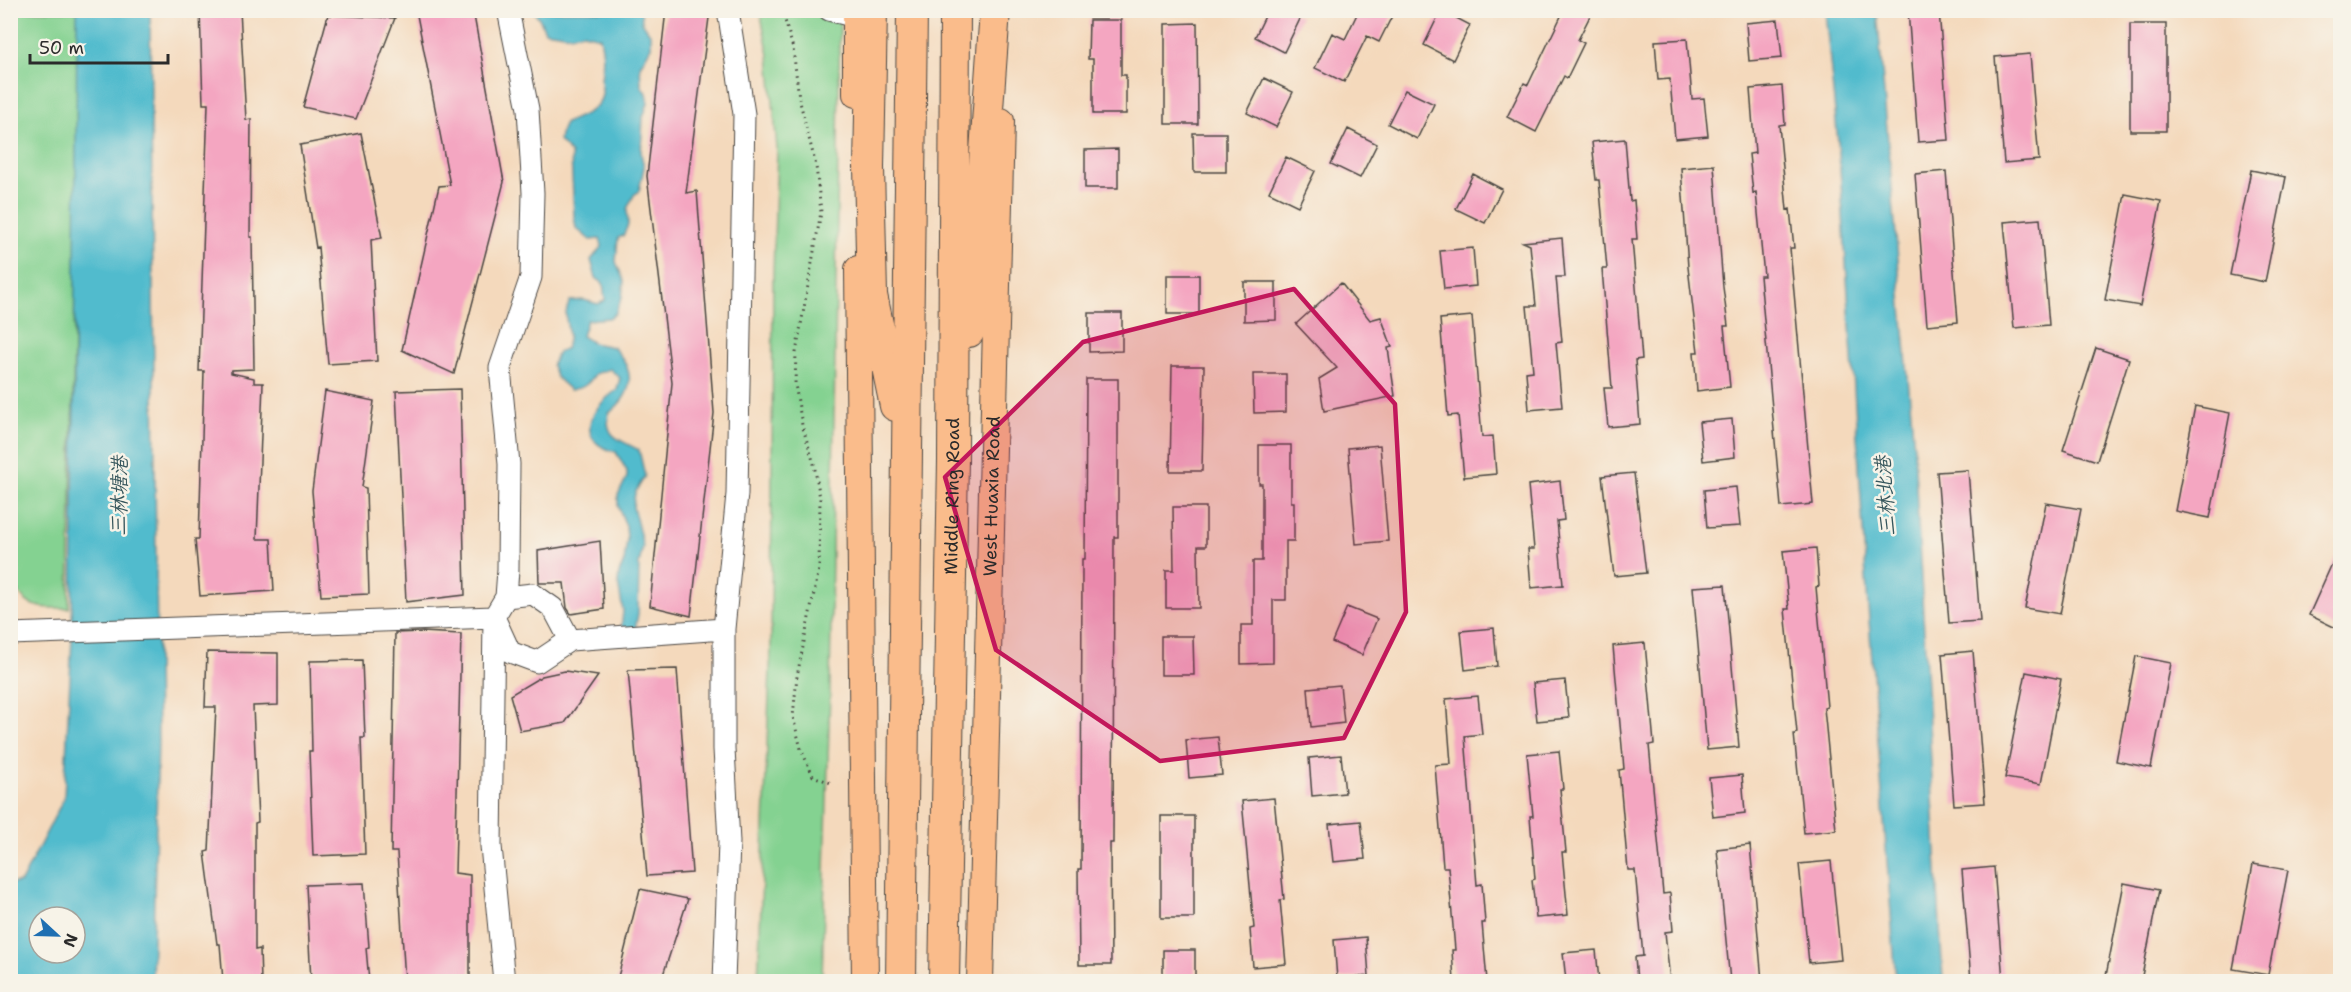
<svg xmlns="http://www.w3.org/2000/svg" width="2351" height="992" font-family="'Shantell Sans','LXGW WenKai TC',sans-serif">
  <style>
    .green { fill: #84d291; stroke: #587e5e; stroke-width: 1.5 }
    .water { fill: #51bbcd; stroke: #3e737c; stroke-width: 1.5; fill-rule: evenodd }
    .building { fill: #f4a6c1 }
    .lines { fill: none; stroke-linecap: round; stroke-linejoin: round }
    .minor-casing { stroke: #494541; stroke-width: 23 }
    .major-casing { stroke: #494541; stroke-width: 28 }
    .highway-casing { stroke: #494541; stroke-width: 32 }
    .path { stroke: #494541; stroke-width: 3; stroke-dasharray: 1.5 4.5; stroke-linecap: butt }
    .minor { stroke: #fff; stroke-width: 21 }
    .major { stroke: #fabc8b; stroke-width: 26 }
    .highway { stroke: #fabc8b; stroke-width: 30 }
    .marked { fill: #c2185b; fill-opacity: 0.2; stroke: #c2185b; stroke-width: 4.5; stroke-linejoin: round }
    .labels { text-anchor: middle; stroke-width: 5; stroke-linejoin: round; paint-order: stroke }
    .street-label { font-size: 18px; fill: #2b2b2b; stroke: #f7f3e8 }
    .water-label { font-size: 20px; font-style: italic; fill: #36565c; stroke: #f7f3e8 }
  </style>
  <rect width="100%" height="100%" fill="#f7f3e8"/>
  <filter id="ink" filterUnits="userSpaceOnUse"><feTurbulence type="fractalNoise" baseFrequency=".0167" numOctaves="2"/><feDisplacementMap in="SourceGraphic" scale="12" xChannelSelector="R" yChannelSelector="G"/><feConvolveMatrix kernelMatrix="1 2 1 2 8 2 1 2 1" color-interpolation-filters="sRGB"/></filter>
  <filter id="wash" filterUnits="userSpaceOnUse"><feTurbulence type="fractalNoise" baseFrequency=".008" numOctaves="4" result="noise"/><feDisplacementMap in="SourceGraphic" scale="24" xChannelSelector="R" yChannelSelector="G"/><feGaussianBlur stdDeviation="1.35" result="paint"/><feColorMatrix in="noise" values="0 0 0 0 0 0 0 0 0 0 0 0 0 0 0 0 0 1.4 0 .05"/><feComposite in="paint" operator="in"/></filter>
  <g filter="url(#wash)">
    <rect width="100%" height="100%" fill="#f4d9bc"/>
    <path class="green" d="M10,11H80L69,608C34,608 21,609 11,572Z
      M760,11H840L830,689L822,981L758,982L771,643L773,275L777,149L769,55Z"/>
    <path class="water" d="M77,11H150L158,741L152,981H10V884L21,882L64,798L72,638ZM39,917H75V953H39Z
      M533,11H641L642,22L651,35V47L640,66L641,85L646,93L648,103L643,117L641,154L644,167L639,191L634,195L627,209L628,225L623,236L618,238L616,262L624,281L622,297L615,314L609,318L587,320L582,336L593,343L613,347C636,371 635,393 609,413C604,438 620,439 639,450L645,476L635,493L633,507L643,546L639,564L638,614L634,635L621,631L623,611L618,583L619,573L624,562L627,539L626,526L618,506V495L627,477V471L616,452C573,441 590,408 617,390L620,378L610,369L595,374C588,385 583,388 570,390L556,377L552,365L558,352L565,349C575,328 559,323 570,301L584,300L598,304L605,300L603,283L596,278L591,260L602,246L600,239L590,240L576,228L574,217L571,154L559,141L560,135L565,123C578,117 599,111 602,95C603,90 601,85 601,80C603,61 604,56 600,37L583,33L571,35L545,31L539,18Z
      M1825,11H1877L1914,449L1943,981H1896L1867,593L1839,152Z"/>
    <g id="blocks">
      <path class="building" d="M200,10H240L246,120L251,119L250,237H252L254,369L231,370V373L254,378V383H263L257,539H271L274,591L200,596L195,539H199L204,371H199L208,104H203Z
        M416,10H473L504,182L454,374L402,350L439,186L450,185Z
        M666,10H710L686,193L697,191L714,413L691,616L650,606L672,383L647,176Z
        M1268,10H1288L1301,17L1284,52L1255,37Z
        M1359,10H1395L1379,42L1367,36L1344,82L1315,68L1332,33L1345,39Z
        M1441,10L1470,25L1453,60L1424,45Z
        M1564,10H1593L1578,40L1584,43L1567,78L1564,76L1536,132L1507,117L1524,83L1528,85Z
        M1908,10H1939L1949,140L1918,142Z
        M328,15L395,18L356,119L303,107Z
        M1089,20H1121V75H1126V114H1093V59H1088Z
        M1778,20L1782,58L1749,61L1746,23Z
        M1197,23L1198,124H1165V24Z
        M2130,24H2166V131H2130Z
        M1687,39L1692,99L1704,98L1708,136L1675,139L1670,79L1658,80L1655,41Z
        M2030,54L2039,160L2004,163L1995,57Z
        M1264,78L1293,92L1276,127L1247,113Z
        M1782,86L1785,124L1779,125L1787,210L1790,209L1794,248H1790L1813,504L1781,507L1760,276H1764L1756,192L1753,193L1749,154L1755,153L1750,89Z
        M1405,90L1434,104L1417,139L1388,124Z
        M1348,129L1377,144L1360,178L1331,164Z
        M361,133L382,238L371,240L377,361L328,364L318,247L316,248L300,145Z
        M1193,133H1226V172H1194Z
        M1625,139L1630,201L1634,200L1637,239H1632L1642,359L1635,360L1640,424L1608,427L1604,388H1612L1602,269H1607L1599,180H1596L1592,142Z
        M1118,149V188H1085V150Z
        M1286,157L1315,171L1298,206L1269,192Z
        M1714,165L1723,287L1728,326H1724L1730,387L1697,391L1694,352H1698L1688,267L1681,168Z
        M2251,170L2286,177L2265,282L2230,275Z
        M1946,171L1958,322L1927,325L1915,174Z
        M1473,174L1502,189L1485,223L1456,209Z
        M2125,194L2161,201L2140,306L2105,300Z
        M2040,219L2049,325L2014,328L2004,222Z
        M1562,238L1565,277H1556L1562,342L1556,343L1562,407L1529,410L1526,372L1533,371L1527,306H1536L1530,245L1523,242Z
        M1473,248L1476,286L1444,289L1440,251Z
        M1167,275H1199V314H1167Z
        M1244,282H1276V320L1244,321Z
        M1341,283L1370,320L1381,317L1392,347L1388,348L1395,396L1324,411L1319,379L1337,368L1296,324Z
        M1089,313H1122V351L1089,352Z
        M1472,316L1482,437L1493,436L1496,474L1464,477L1458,415L1448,416L1440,319Z
        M2096,348L2129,359L2097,461L2063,450Z
        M1172,366H1204L1202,471H1170Z
        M1253,374H1286V412L1254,413Z
        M1086,379H1118V537H1114L1113,843H1110L1111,965H1079L1078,869H1081L1082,559H1085Z
        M460,389L465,595L406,602L396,391Z
        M325,391L374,401L362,487L366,488L369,594L321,596L312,491Z
        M2195,406L2230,413L2210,518L2175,511Z
        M1732,419L1735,457L1703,461L1699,422Z
        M1259,445H1291V502H1294V541H1286V600H1273V663L1241,664V625H1253V561H1262V484H1259Z
        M1380,445L1388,541L1356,544L1348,448Z
        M1968,470L1980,621L1949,623L1937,472Z
        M1634,473L1646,573L1614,576L1602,476Z
        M1560,481L1564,520L1557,521L1563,585L1531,588L1528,549H1534L1528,485Z
        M1736,487L1740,526L1707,528L1704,490Z
        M2046,503L2081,509L2060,614L2025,608Z
        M1173,507H1206V546H1198L1199,608H1166V570H1174Z
        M600,541L604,609L571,614L567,608L564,583H539L538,551Z
        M2340,546V630L2309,615Z
        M1816,548L1819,586L1816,587L1827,707L1824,708L1836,830L1804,833L1794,734L1797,733L1785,609H1789L1783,551Z
        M1725,585L1739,747L1707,750L1693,587Z
        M1347,607L1377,619L1362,655L1332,642Z
        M1494,628L1497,666L1465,670L1461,631Z
        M422,632L461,634L455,873L470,875V981H405L397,852H391L395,633Z
        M1161,636H1193L1194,675H1161Z
        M1645,643L1654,744L1649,745L1657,829L1663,894L1670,893L1673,931L1665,932L1670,981H1637L1635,957L1643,956L1635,870H1628L1619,770L1624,769L1613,646Z
        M1973,651L1985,803L1954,805L1942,654Z
        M207,652L278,653V705L253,706L258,822L255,823V950L260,949L261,981H223L220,944H217L205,852L209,851L216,707H205Z
        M2136,656L2171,663L2151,768L2116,761Z
        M362,660L365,738H361L365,854L313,856L309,751H312L310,661Z
        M677,669L692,873L647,876L628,670Z
        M565,671L598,676L565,723L520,731L510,695L542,676Z
        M2026,672L2061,679L2041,784L2005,778Z
        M1565,680L1569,718L1537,721L1533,683Z
        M1340,685L1344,723L1311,727L1308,688Z
        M1478,696L1482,734L1465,736L1477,885L1482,884L1485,923H1482L1487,981H1454L1452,950H1455L1448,867H1443L1435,765L1451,764L1446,699Z
        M1218,737L1222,775L1189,778L1186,740Z
        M1559,751L1563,789H1560L1566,852H1562L1568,915L1536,918L1532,880L1535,879L1530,816H1533L1527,754Z
        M1341,755L1345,793L1312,796L1309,758Z
        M1742,775L1745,813L1713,817L1709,778Z
        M1274,798L1284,899L1280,900L1286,964L1253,967L1250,929L1254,928L1242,801Z
        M1161,816H1194V918H1161Z
        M1361,821L1365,859L1333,862L1329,824Z
        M1750,845L1762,981H1730L1717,849Z
        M1831,861L1841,960L1809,963L1799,864Z
        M2253,864L2288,870L2268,975L2233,969Z
        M1994,867L2003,981H1971L1962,870Z
        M364,883L369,947L366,948L369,981H311L306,885Z
        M2124,883L2159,890L2141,981H2105Z
        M640,889L688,899L661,981H617Z
        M1366,937L1369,976L1337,979L1334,940Z
        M1163,950H1195V981H1163Z
        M1596,950L1599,981H1566L1563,953Z"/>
    </g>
  </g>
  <g filter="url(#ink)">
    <use href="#blocks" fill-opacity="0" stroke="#494541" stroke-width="1.5"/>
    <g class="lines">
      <defs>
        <path id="minor" d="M829,10L856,17
          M506,597L533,594L553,608L570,640
          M10,634L494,617L506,597L508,570L509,464L500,368L531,277L533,193L528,109L508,10
          M504,982L491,846L494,617L510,652L537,662L570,640L724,629
          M724,982L729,842L724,749V629L737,494L744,114L728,10"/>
        <g id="major">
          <path d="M856,10V94"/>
          <path d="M858,269L865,982"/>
          <path id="s1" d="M980,982L1001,121"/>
        </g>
        <g id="highway">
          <path d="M872,10L869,167L872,295L895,406"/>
          <path d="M969,332L976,279L995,10"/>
          <path d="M901,982L912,10"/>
          <path id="s2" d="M944,982L953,460L955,10"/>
        </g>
      </defs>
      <use href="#minor" class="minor-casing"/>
      <use href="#major" class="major-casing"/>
      <use href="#highway" class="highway-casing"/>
      <path class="path" d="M782,10L793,48L799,98L816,166L821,212L796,353L795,384L802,425L814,464L820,498L819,569L797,676L793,717L801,749L813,776L831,783"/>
      <use href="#minor" class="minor"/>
      <use href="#major" class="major"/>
      <use href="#highway" class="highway"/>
    </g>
  </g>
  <path class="marked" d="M1294,289L1395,404L1406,612L1344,738L1160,761L996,650L945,477L1083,342Z"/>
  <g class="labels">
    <g class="street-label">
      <text dy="6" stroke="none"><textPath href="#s2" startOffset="486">Middle Ring Road</textPath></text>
      <text dy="6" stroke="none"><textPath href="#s1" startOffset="486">West Huaxia Road</textPath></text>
    </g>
    <g class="water-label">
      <text transform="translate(119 496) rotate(-89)" y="7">三林塘港</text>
      <text transform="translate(1885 496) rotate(-94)" y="7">三林北港</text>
    </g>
  </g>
  <rect width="2351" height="992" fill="none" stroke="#f7f3e8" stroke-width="36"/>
  <g transform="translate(57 935) rotate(112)"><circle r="28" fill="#f7f3e8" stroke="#a5a39c" stroke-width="1.5"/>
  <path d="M0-4.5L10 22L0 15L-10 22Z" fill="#1f6fb2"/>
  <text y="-9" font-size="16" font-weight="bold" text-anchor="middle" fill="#2b2b2b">N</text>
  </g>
  <path d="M30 54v9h138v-9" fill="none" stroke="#2b2b2b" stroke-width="3"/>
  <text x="39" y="54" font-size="18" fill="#2b2b2b" stroke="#f7f3e8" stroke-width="4.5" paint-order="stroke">50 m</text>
</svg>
